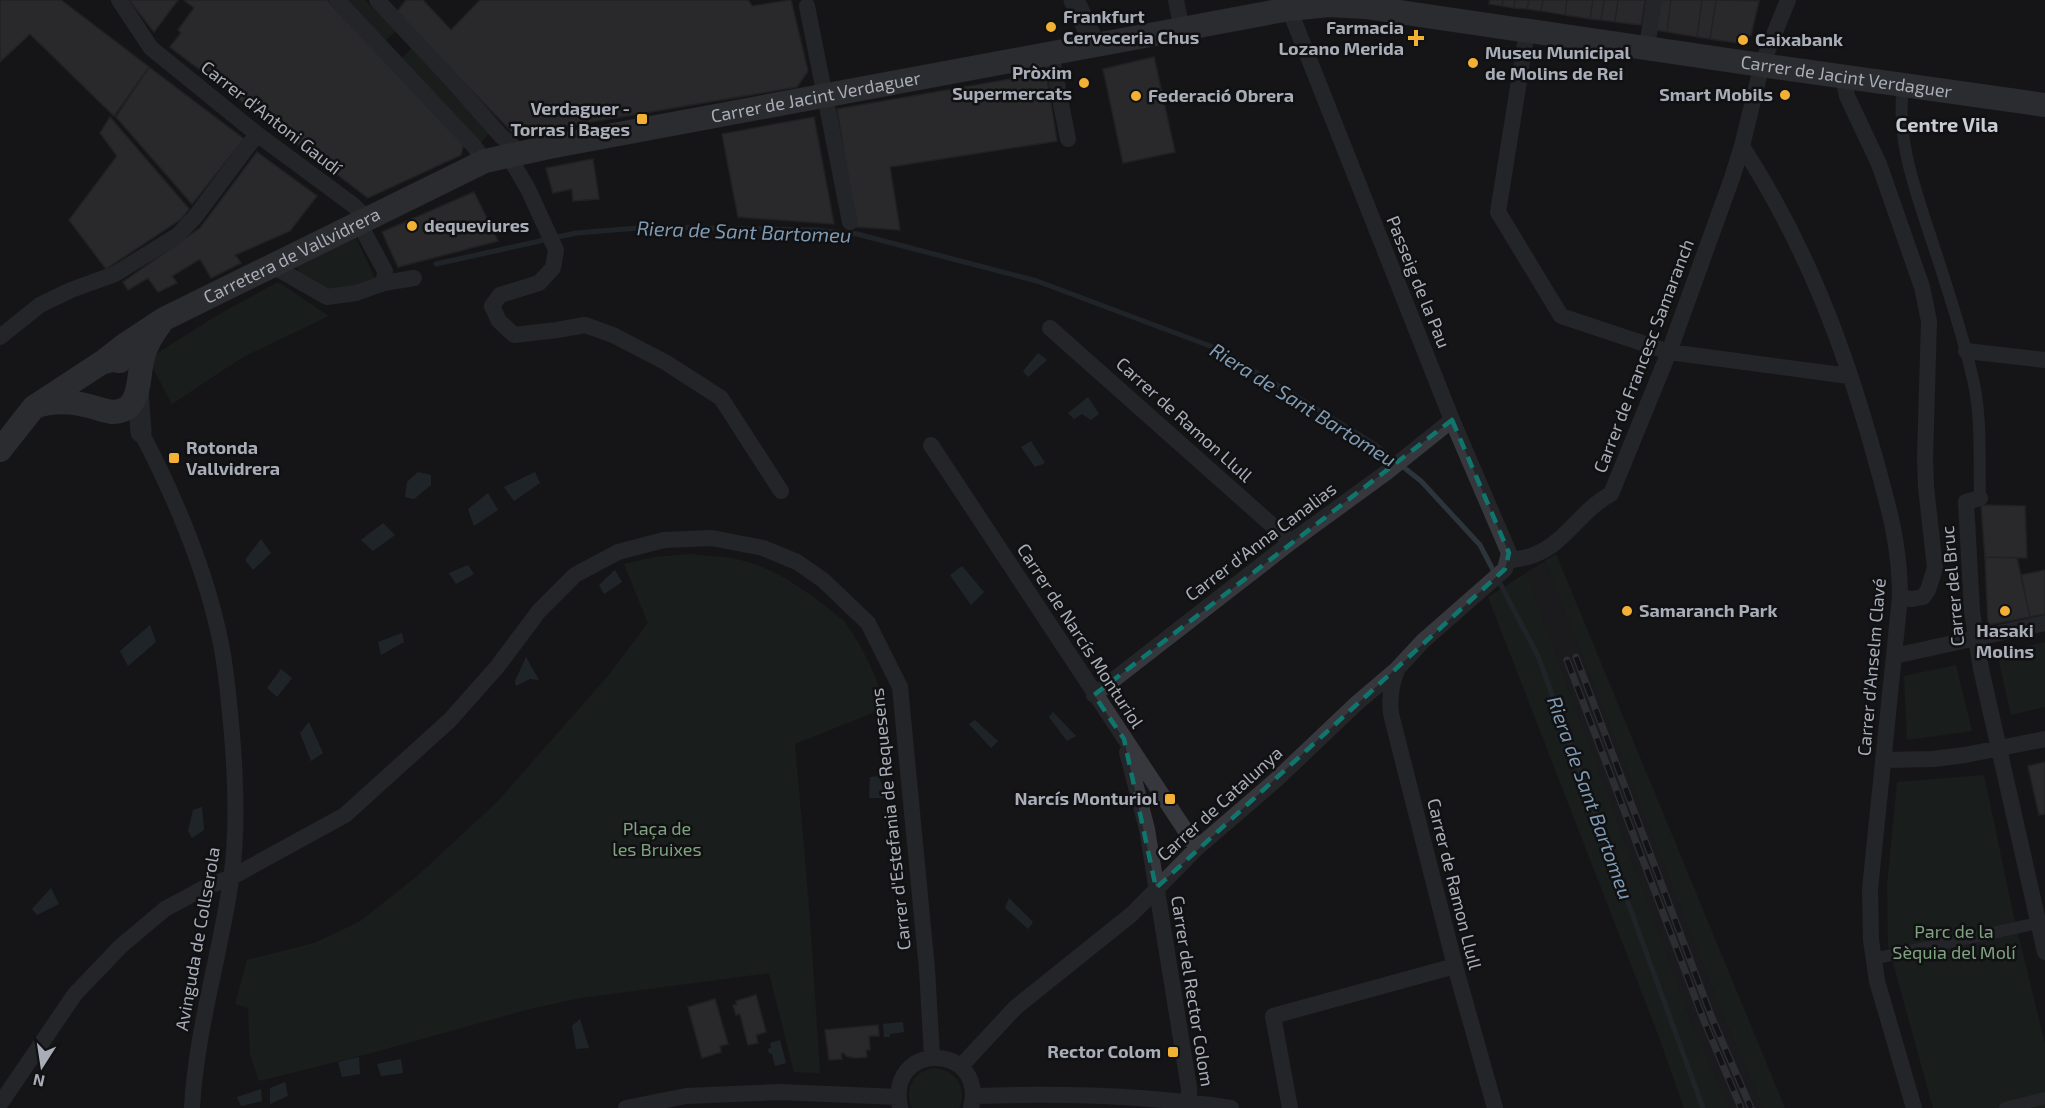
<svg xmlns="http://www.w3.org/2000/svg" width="2045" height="1108" font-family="'Exo 2',sans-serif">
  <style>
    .built { fill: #222225 }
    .green { fill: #1e261f }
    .water { fill: #2c353c }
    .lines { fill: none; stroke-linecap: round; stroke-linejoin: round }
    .stream { stroke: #2c353c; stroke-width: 5 }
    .building { fill: #404145; stroke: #303034; stroke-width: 1.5 }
    .pedestrian { stroke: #37383d; stroke-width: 12 }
    .minor { stroke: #37383d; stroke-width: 16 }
    .tertiary { stroke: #37383d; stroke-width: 21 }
    .secondary { stroke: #45474d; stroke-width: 24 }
    .rail-casing { stroke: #4a4c52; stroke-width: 7 }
    .rail { stroke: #111113; stroke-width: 4.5; stroke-dasharray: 14; stroke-linecap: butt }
    .marked { fill: none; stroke: #0f766e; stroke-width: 4.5; stroke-dasharray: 12 8; stroke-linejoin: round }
    .poi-dot { fill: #f2b134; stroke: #111113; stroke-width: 2 }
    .labels { text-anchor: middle; stroke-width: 5; stroke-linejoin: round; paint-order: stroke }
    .poi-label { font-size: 18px; font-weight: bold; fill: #a8adb8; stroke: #111113; text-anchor: start }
    .street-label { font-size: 18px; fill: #a8adb8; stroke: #111113 }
    .park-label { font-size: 18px; fill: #7fa381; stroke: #111113 }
    .neighbourhood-label { font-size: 20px; font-weight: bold; fill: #c9ccd4; stroke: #111113 }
    .water-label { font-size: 20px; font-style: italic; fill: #7f9bb3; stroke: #111113 }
  </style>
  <rect width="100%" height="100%" fill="#161618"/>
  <path class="built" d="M1545,561L1721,1011L1763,1108H1729L1693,1026L1526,573Z"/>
  <path class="green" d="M342,0H365L396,31L384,42Z
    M412,48L491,132L480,143L401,59Z
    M356,238L375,278L328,294L308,286L295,265Z
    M278,282L329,316L243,357L172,404L148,359L216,316Z
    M690,554C703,556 718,556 731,558C768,564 800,586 829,609C834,614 842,618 846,624C864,648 878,679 885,708L795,744L809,907L820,1073L794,1072L769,973L580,998L530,1009L364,1055L259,1081L250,1054L248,1008L235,1004L247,960L314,943L359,922L415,878L498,801L607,677L648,623L624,564L655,557Z
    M1556,554L1785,1108H1763L1721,1011L1545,561Z
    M1526,573L1693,1026L1729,1108H1684L1659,1037L1488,597Z
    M2045,642V707L2011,715L1997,653Z
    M1956,665L1972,731L1907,740L1904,676Z
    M1984,775L2013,913L2045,1044V1108H1933L1888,945L1887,885L1897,782Z
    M933,1068C955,1069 968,1087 959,1108H912C904,1089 913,1072 933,1068Z"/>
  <path class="water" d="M1038,353L1047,360L1028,377L1023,371Z
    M1088,397L1099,414L1091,420L1082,414L1074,419L1068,413Z
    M1031,441L1045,463L1035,467L1021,447Z
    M418,472L431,475V485L414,499L405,497L407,482Z
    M535,472L540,483L514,501L504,487Z
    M488,493L498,510L474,526L468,509Z
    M383,523L395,535L373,551L361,540Z
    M261,539L271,553L253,570L245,560Z
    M468,565L474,574L456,584L449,573Z
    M962,566L984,592L971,605L950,575Z
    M615,570L622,582L604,594L599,585Z
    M150,625L156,642L128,666L120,651Z
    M402,633L404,642L381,655L378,642Z
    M526,657L539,680L530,679L516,686L515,681Z
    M281,669L292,678L277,697L267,688Z
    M1053,712L1076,736L1067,741L1049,717Z
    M975,720L998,741L991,748L969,724Z
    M309,722L323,753L311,761L300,733Z
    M879,776L886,798H869L870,777Z
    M202,807L204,830L192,838L188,831L193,810Z
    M51,888L59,904L37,915L32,909Z
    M1009,898L1033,922L1028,929L1005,908Z
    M580,1019L589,1048L576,1049L572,1026Z
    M903,1022L904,1032L890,1034V1037H884L883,1024Z
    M780,1040L786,1063L775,1066L772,1054L769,1053L768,1049L771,1048L770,1043Z
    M359,1057L360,1074L342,1077L338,1062Z
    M401,1059L403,1073L381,1076L377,1064Z
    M285,1082L288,1096L270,1104V1088Z
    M261,1089L262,1101L241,1106L237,1097Z"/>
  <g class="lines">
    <path class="stream" d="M436,264L576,233L651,227L814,230L857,234L1037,281L1218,349L1374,444L1421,481L1480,545L1538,656L1703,1108"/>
  </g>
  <path class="building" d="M0,0H61L149,67L114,116L30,34L0,62Z
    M129,0H178L154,32Z
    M184,0H327L464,143L461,155L368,198L170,47L181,33L178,30L194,8Z
    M406,0H423L451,30L480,0H748L752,6L791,0L808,71L797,87L515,135L396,13Z
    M1490,0H1503L1502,6L1489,4Z
    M1503,0H1515L1514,8L1502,6Z
    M1515,0H1529L1527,9L1514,8Z
    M1529,0H1543L1541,11L1527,9Z
    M1543,0H1567L1565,15L1541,11Z
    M1567,0H1593L1590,19L1565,15Z
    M1593,0H1604L1601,20L1590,19Z
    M1604,0H1618L1615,22L1601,20Z
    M1618,0H1645L1641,25L1615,22Z
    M1658,0H1671L1667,32L1655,30Z
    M1671,0H1702L1697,37L1667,32Z
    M1702,0H1716L1710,39L1697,37Z
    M1716,0L1759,1L1751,35L1739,43L1710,39Z
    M1154,57L1175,152L1123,163L1103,69Z
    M149,67L244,139L192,204L116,117Z
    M1046,73L1057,141L890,167L900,230L856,227L837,109Z
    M110,117L189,209L181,219L106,269L69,220L117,156L100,133Z
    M814,117L834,224L738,217L722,134Z
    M257,152L317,196L290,231L235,255L241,263L211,278L200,259L172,276L177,283L158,292L148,278L128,290L123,282L200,228Z
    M593,159L599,199L573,201L572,189L553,193L546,168Z
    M474,192L498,241L398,267L382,232Z
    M1981,505L2025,506L2027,558L1985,557Z
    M1985,557L2017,558L2030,617L1988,625Z
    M2045,570V614L2030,617L2021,575Z
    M2045,762V814L2039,815L2028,766Z
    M756,995L766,1032L756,1035L758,1043L748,1045L740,1014L736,1015L733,1005H737L736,1001Z
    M715,999L728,1044L720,1046L721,1052L702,1058L688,1007Z
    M878,1025L879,1036H869L870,1050H866L867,1057L854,1058L846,1056L844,1053L841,1054L842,1059L829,1060L825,1030Z"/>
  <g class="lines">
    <path class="pedestrian" d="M1903,87C1896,139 1915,189 1931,238C1946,284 1961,328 1972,375C1982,414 1979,458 1980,498
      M1873,959L2038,923
      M2005,1108L2045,1098"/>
    <path class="minor" d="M119,0L151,48L257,134L353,205L367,219
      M337,0L473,145L485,161
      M377,0L449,77L501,136L520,152
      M1176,0L1182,30
      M807,6L850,222
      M1527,31L1498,212L1561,316L1669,352L1849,376
      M1647,47L1654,0
      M1051,54L1068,139
      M1843,77L1847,96L1879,164L1922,287L1929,321L1925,458L1926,487L1935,568L1928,590L1923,597L1912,599L1900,597
      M1742,146C1805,244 1843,342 1874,454C1888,505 1900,543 1900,597L1870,889L1871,940L1877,981L1914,1108
      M508,155L528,189L556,250L553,268L539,283L500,295L492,306L499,321L514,335L557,330L585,325L613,335L665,362L721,398L781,491
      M273,266L327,297L356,293L384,283L385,271L359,223
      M384,283L414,278
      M1050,328L1291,542
      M0,337L40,305L71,290L115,274L178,235L195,217L257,134
      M1966,351L2045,360
      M141,432C176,499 206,569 221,644C227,674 229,704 232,734C236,782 238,832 231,880C220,956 196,1031 192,1108
      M931,445L1197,848
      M1980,498L1966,502L1972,611L1981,669L2045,952
      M1508,561C1517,559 1528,558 1536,554C1566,542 1582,509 1611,494L1669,352L1732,178L1742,146L1762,64L1788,0
      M1894,656L2045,623
      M1397,670C1391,685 1389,698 1391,714L1455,966L1495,1108
      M1094,695L1291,542L1387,472L1452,420
      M1127,752L1147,829L1189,1088V1108
      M1883,760L1933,759L1965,755L2045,739
      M961,1066L1016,1007L1132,914L1197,848L1277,779L1357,703L1397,669L1423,641L1505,569L1509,553L1452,420L1286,1
      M974,1096C1060,1093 1146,1095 1231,1108
      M0,1104L75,994L121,946L165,909L202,889L232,877L345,815L450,720L497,667L539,611L575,575L618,552L664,540L712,538L763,548L797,562L823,580L868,623L900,687L927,969L932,1057
      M900,1107C886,1041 987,1042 971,1108
      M626,1108L686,1096L780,1092L898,1097
      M1290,1108L1273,1016L1455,966"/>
    <path class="tertiary" d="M1074,0L1095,45
      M138,390L141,432"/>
    <g class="secondary">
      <path id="s1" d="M104,361L126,344L164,319L485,161L549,147L1289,9L1329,5L1365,7C1592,40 1818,74 2045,105"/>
      <path d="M34,407C53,400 70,401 89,406C97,408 105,411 112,412C143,412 137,377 143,357C146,344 153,334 160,324"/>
      <path d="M0,450L34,407L101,363L112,360L120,361"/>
    </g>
    <defs>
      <path id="rail" d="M1576,657L1712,1018L1751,1108
        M1567,660L1704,1021L1741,1108"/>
    </defs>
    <use href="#rail" class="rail-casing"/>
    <use href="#rail" class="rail"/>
  </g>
  <path d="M0 0H2045V1108H0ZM1452,420L1509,553L1505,569L1156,888L1124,739L1094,695Z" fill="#161618" fill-opacity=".55" fill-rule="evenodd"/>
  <path class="marked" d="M1452,420L1509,553L1505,569L1156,888L1124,739L1094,695Z"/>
  <g class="poi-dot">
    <circle cx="1051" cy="27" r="6"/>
    <path d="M1413 29h6v6h6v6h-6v6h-6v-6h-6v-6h6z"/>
    <circle cx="1743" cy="40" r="6"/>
    <circle cx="1473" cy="63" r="6"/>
    <circle cx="1084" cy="83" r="6"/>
    <circle cx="1785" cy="95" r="6"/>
    <circle cx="1136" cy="96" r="6"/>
    <rect x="636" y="113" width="12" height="12" rx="3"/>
    <circle cx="412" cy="226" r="6"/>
    <rect x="168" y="452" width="12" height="12" rx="3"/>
    <circle cx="1627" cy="611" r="6"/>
    <circle cx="2005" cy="611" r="6"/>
    <rect x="1164" y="793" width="12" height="12" rx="3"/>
    <rect x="1167" y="1046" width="12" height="12" rx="3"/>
  </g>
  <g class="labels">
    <g class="poi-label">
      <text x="1063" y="23">Frankfurt<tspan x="1063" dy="21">Cerveceria Chus</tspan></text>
      <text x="1404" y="34" text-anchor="end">Farmacia<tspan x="1404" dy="21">Lozano Merida</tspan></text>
      <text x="1755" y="46">Caixabank</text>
      <text x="1485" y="59">Museu Municipal<tspan x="1485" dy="21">de Molins de Rei</tspan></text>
      <text x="1072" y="79" text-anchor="end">Pròxim<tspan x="1072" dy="21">Supermercats</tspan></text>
      <text x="1773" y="101" text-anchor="end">Smart Mobils</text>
      <text x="1148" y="102">Federació Obrera</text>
      <text x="630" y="115" text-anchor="end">Verdaguer -<tspan x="630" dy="21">Torras i Bages</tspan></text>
      <text x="424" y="232">dequeviures</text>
      <text x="186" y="454">Rotonda<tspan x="186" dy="21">Vallvidrera</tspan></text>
      <text x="1639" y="617">Samaranch Park</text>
      <text x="2005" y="637" text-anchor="middle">Hasaki<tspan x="2005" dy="21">Molins</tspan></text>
      <text x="1158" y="805" text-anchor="end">Narcís Monturiol</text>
      <text x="1161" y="1058" text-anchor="end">Rector Colom</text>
    </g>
    <g class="street-label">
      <text dy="6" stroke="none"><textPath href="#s1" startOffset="1812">Carrer de Jacint Verdaguer</textPath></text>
      <text dy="6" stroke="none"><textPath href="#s1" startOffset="768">Carrer de Jacint Verdaguer</textPath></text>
      <text transform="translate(271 118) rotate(38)" y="6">Carrer d'Antoni Gaudí</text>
      <text dy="6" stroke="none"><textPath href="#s1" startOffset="216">Carretera de Vallvidrera</textPath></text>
      <text transform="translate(1418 282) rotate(68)" y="6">Passeig de la Pau</text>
      <text transform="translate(1644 356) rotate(-69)" y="6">Carrer de Francesc Samaranch</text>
      <text transform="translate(1184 420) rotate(42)" y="6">Carrer de Ramon Llull</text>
      <text transform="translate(1261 542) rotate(-37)" y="6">Carrer d'Anna Canalias</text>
      <text transform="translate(1953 586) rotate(-95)" y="6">Carrer del Bruc</text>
      <text transform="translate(1080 636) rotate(57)" y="6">Carrer de Narcís Monturiol</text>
      <text transform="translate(1872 667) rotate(-85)" y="6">Carrer d'Anselm Clavé</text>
      <text transform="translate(1220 804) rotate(-42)" y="6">Carrer de Catalunya</text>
      <text transform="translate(891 819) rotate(-96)" y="6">Carrer d'Estefania de Requesens</text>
      <text transform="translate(1454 884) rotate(76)" y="6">Carrer de Ramon Llull</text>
      <text transform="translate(198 939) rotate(-80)" y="6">Avinguda de Collserola</text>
      <text transform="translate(1192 991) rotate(81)" y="6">Carrer del Rector Colom</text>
    </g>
    <g class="park-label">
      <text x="657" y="835">Plaça de<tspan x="657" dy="21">les Bruixes</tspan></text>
      <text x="1954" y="938">Parc de la<tspan x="1954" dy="21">Sèquia del Molí</tspan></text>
    </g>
    <g class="neighbourhood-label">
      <text x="1947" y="132">Centre Vila</text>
    </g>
    <g class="water-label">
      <text transform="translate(744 232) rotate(2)" y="7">Riera de Sant Bartomeu</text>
      <text transform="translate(1303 405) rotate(32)" y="7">Riera de Sant Bartomeu</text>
      <text transform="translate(1590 798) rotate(70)" y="7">Riera de Sant Bartomeu</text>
    </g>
  </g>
  <g transform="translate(42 1066) rotate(192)" stroke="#111113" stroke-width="4.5" paint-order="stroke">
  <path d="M0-4.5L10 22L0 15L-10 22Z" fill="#a8adb8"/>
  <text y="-9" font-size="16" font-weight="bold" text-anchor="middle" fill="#a8adb8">N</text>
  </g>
</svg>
